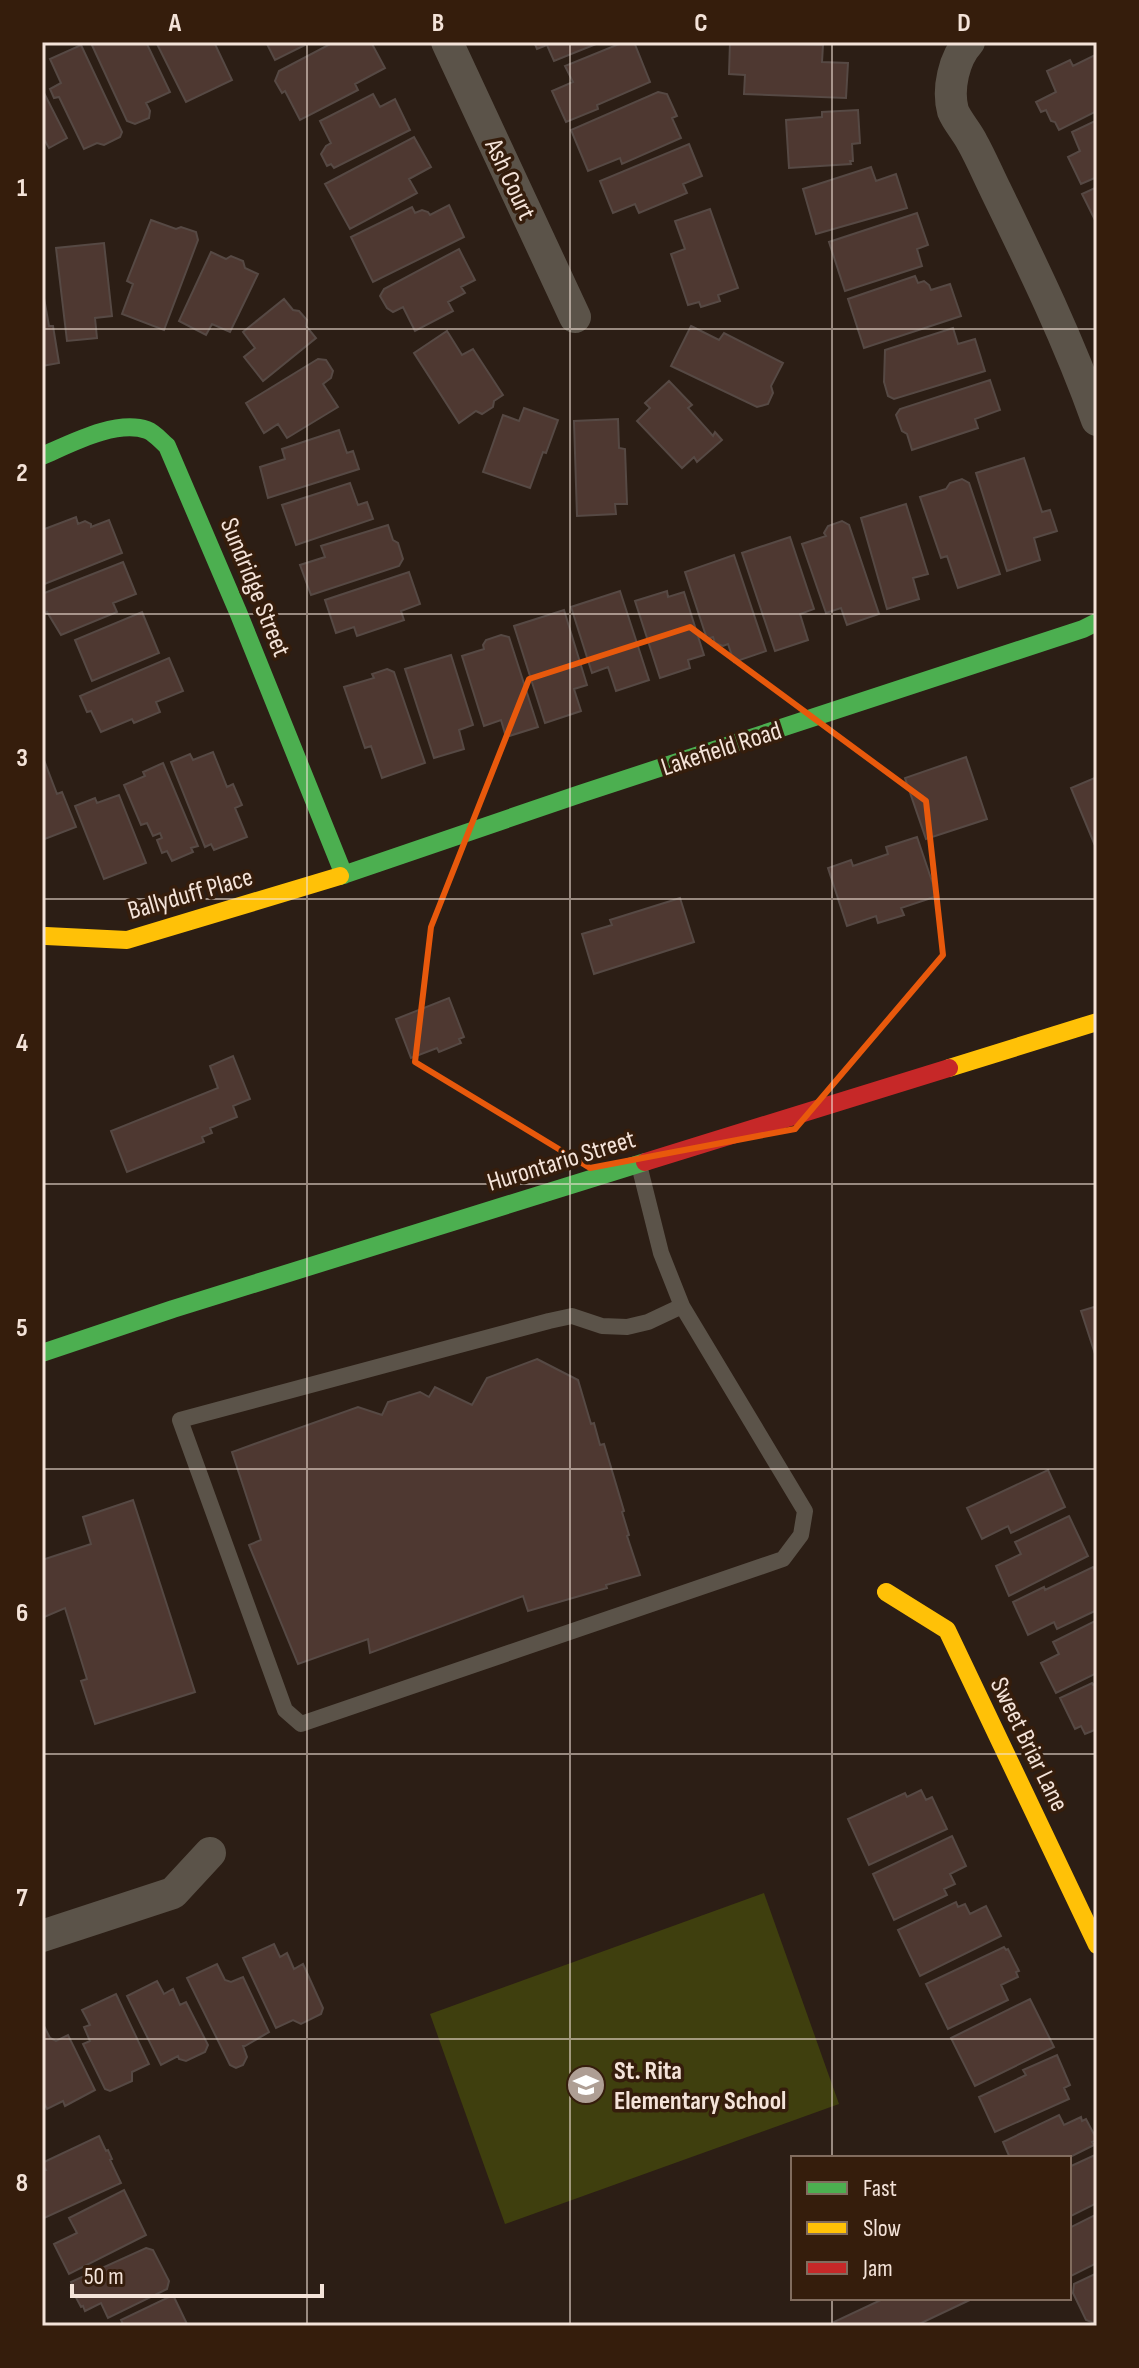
<svg xmlns="http://www.w3.org/2000/svg" width="1139" height="2368" font-family="'Sofia Sans Condensed',sans-serif">
  <style>
    .pitch { fill: #3f3f0e }
    .building { fill: #4e3831; stroke: #564944; stroke-width: 2 }
    .lines { fill: none; stroke-linecap: round; stroke-linejoin: round }
    .lane { stroke: #5b5349; stroke-width: 16 }
    .street { stroke: #5b5349; stroke-width: 32 }
    .fast { stroke: #4caf50; stroke-width: 18 }
    .slow { stroke: #ffc107; stroke-width: 18 }
    .jam { stroke: #c62828; stroke-width: 18 }
    .marked { fill: none; stroke: #e8590c; stroke-width: 6; stroke-linejoin: round }
    .grid { fill: none; stroke: #f4e3d9; stroke-width: 2; stroke-opacity: 0.55 }
    .labels { text-anchor: middle; stroke-width: 7; stroke-linejoin: round; paint-order: stroke }
    .street-label { font-size: 26px; fill: #f4e3d9; stroke: #351d0c }
    .poi-label { font-size: 26px; font-weight: bold; fill: #f4e3d9; stroke: #351d0c; text-anchor: start }
    .neatline { fill: none; stroke: #f4e3d9; stroke-width: 3 }
    .grid-label { font-size: 26px; text-anchor: middle; font-weight: bold; fill: #f4e3d9 }
  </style>
  <rect width="100%" height="100%" fill="#2c1e15"/>
  <path class="pitch" d="M764,1893L839,2104L505,2224L430,2014Z"/>
  <path class="building" d="M94,42H146L170,92L146,103L150,111L149,118L135,124L127,121L91,43Z
    M156,42H214L232,80L186,102Z
    M266,42H311L275,60Z
    M334,42H371L385,68L355,84L358,90L300,120L285,91L282,93L275,81L279,71Z
    M534,42H601L554,61L547,45L537,49Z
    M624,42H634L650,82L597,105L598,109L566,122L552,91L573,82L565,66Z
    M730,42L823,45L822,62L848,63L846,98L744,94L745,75L729,74Z
    M81,45L122,132L120,137L104,145L97,143L84,149L59,97L54,98L50,89L61,83L50,59Z
    M1097,54V111L1059,130L1055,122L1051,121L1046,110L1041,112L1036,102L1056,92L1047,71L1070,60L1073,66Z
    M42,89L67,138L49,148L45,141L42,142Z
    M658,92L667,94L677,116L672,118L681,138L622,164L620,158L588,171L571,130Z
    M373,94L380,107L395,99L410,130L334,168L331,164L327,166L321,154L326,146L331,143L320,121Z
    M858,110L860,143L852,144L853,161H850L851,164L789,168L786,120L822,117V112Z
    M1097,120V177L1081,184L1068,157L1080,151L1072,132Z
    M414,137L431,167L409,179L417,193L350,229L325,184Z
    M689,144L702,176L683,184L687,193L639,213L635,204L613,213L600,181Z
    M871,167L876,181L896,174L907,208L816,234L803,189Z
    M1097,187V224L1082,194Z
    M449,205L464,237L373,282L351,237L412,207L415,213L422,210L428,212L430,215Z
    M710,209L738,288L718,295L720,301L701,307L699,302L688,305L671,254L685,249L675,221Z
    M917,213L928,245L917,249L922,266L845,291L829,242Z
    M151,220L176,229L181,227L196,232L198,240L164,330L122,314L133,284L127,281Z
    M104,243L112,316L95,318L97,338L67,341L56,248Z
    M459,249L475,280L461,287L465,293L448,302L453,311L415,331L403,307L393,312L387,308L380,296L384,289Z
    M211,252L226,259L231,256L243,261L245,268L258,274L230,332L212,324L206,335L179,321Z
    M915,276L918,283L924,281L929,285L931,290L950,284L961,316L864,348L848,299Z
    M42,287L49,326H53L59,363L42,366Z
    M284,299L293,310L299,311L307,320L306,326L316,338L263,381L244,357L255,348L243,332Z
    M691,326L719,340L724,333L783,363L771,386L773,393L768,404L757,407L671,366Z
    M953,328L958,344L975,339L985,371L894,399L888,396L884,382L885,350Z
    M447,331L462,355L473,349L503,395L494,401L493,407L482,414L476,411L459,423L414,353Z
    M318,359L326,360L333,371L331,378L323,384L338,407L287,438L278,424L264,433L246,403Z
    M990,380L1000,410L975,419L978,428L912,450L907,434L902,431L896,415L900,409Z
    M669,381L692,405L688,408L713,436L715,432L722,440L697,462L694,457L682,468L637,421L650,408L645,403Z
    M524,408L558,420L546,453L543,452L530,488L483,472L503,415L519,421Z
    M618,419L619,448L625,449L627,504H615L616,514L577,516L574,421Z
    M339,430L347,453L353,451L359,469L268,498L260,467L285,459L282,449Z
    M1024,458L1042,512L1050,510L1057,531L1034,538L1040,560L1007,571L976,473Z
    M962,479L969,483L1000,574L958,588L947,556L941,558L920,497L946,489L950,483Z
    M350,483L358,505L367,502L373,519L296,545L282,505Z
    M906,504L928,574L913,578L919,599L887,609L861,518Z
    M76,517L78,524L85,521L91,524V527L109,520L122,553L42,585V530Z
    M842,521L849,525L879,614L847,625L841,608L826,613L802,544L826,536L824,533L828,526Z
    M388,525L393,540L398,543L403,559L399,566L311,595L300,565L325,557L321,546Z
    M790,537L814,609L800,614L808,640L775,651L742,553Z
    M734,555L766,651L734,662L728,644L723,646L715,643L713,637L707,639L685,572Z
    M123,562L136,594L113,603L117,612L61,635L47,612L44,614L42,594Z
    M409,572L420,604L401,611L404,620L357,636L354,627L336,633L325,600Z
    M620,591L649,680L616,691L608,667L592,673L571,607Z
    M667,591L668,597L684,592L704,655L688,660L690,668L660,678L635,601Z
    M564,610L587,685L574,689L581,711L545,723L514,626Z
    M142,612L159,653L92,681L75,640Z
    M501,635L509,637L538,727L506,737L501,720L484,726L462,656L484,649L483,645L486,640Z
    M451,655L473,725L459,730L464,749L434,758L405,669Z
    M169,658L183,691L156,702L160,712L134,723L132,719L101,732L91,711L87,712L80,696Z
    M387,669L394,672L425,763L382,778L371,746L365,748L344,687L374,678L372,674Z
    M213,752L227,787L233,784L242,805L235,808L247,837L214,850L211,844L205,847L171,762L190,754L193,760Z
    M42,755L57,794L62,792L76,827L42,840Z
    M966,757L987,819L926,839L905,778Z
    M163,763L198,846L191,848L193,852L172,861L167,851L162,853L157,840L162,838L160,833L153,836L147,823L141,825L124,785L145,776L143,772Z
    M1097,777V848H1096L1071,788Z
    M119,795L146,863L104,879L75,806L95,798L97,803Z
    M917,837L937,896L901,908L904,915L878,923L876,916L847,926L828,868L851,860L853,866L888,854L886,847Z
    M680,898L694,942L594,974L582,934L612,925L610,920Z
    M449,998L464,1037L459,1039L461,1043L439,1052L437,1048L411,1058L396,1019Z
    M233,1056L250,1099L233,1106L237,1117L210,1128L212,1133L202,1137L204,1142L127,1172L111,1131L218,1088L210,1066Z
    M1097,1306V1360L1081,1311Z
    M537,1359L578,1380L591,1424L594,1423L600,1445L604,1444L624,1511L622,1512L629,1535L627,1536L640,1575L606,1585L607,1588L528,1611L523,1596L370,1653L368,1639L298,1664L249,1545L261,1540L232,1452L358,1407L382,1415L388,1402L420,1392L429,1397L435,1387L472,1405L487,1378Z
    M1048,1470L1065,1507L1011,1533L1008,1526L982,1539L967,1508Z
    M133,1500L195,1692L95,1724L81,1681L87,1679L65,1608L42,1618V1560L91,1544L83,1517Z
    M1069,1516L1088,1556L1009,1596L996,1566L1021,1554L1015,1542Z
    M1093,1567L1097,1576V1610L1057,1629L1054,1622L1028,1635L1013,1602L1044,1587L1045,1590Z
    M1097,1620V1673L1056,1693L1041,1663L1059,1654L1053,1642Z
    M1092,1683L1093,1685L1097,1683V1729L1085,1734L1081,1726L1075,1729L1060,1698Z
    M921,1790L926,1800L932,1797L947,1829L869,1865L848,1819L905,1793L907,1797Z
    M952,1836L966,1866L950,1874L955,1884L944,1889L947,1895L894,1920L873,1874Z
    M956,1902L958,1907L965,1904L970,1914L986,1906L1001,1936L920,1976L898,1930Z
    M274,1944L280,1957L287,1953L294,1969L303,1964L323,2008L321,2014L301,2024L293,2020L276,2028L243,1958Z
    M1004,1947L1006,1950L1008,1949L1019,1971L1016,1972L1018,1977L1001,1985L1008,2000L948,2029L926,1984Z
    M217,1964L225,1980L231,1982L243,1977L269,2032L245,2046H243L247,2057L243,2065L236,2068L230,2065L187,1978Z
    M157,1981L164,1994L173,1989L180,2005L186,2002L208,2045L205,2052L186,2061L179,2059L178,2056L161,2065L127,1996Z
    M116,1994L149,2064L132,2072V2081L110,2091L105,2089L83,2044L90,2041L84,2027L90,2025L82,2010Z
    M1030,1999L1054,2047L975,2086L951,2038Z
    M42,2022L50,2038L56,2041L68,2035L95,2090L65,2106L63,2101L47,2109L42,2099Z
    M1057,2055L1070,2085L1064,2088L1069,2099L995,2132L979,2097L1026,2075L1023,2070Z
    M1059,2115L1064,2125L1081,2117L1082,2121L1086,2119L1097,2140L1092,2142L1094,2145L1068,2158H1010L1003,2142Z
    M99,2136L106,2151L108,2150L112,2159L110,2160L121,2183L42,2219V2171L46,2170L42,2163Z
    M1097,2154V2188L1095,2190L1097,2203L1069,2217V2167Z
    M124,2190L146,2235L69,2274L54,2244L77,2233L69,2218Z
    M1097,2214V2263L1069,2277V2228Z
    M146,2248L153,2250L169,2281L167,2289L108,2318L101,2303L85,2311L83,2306L81,2307L71,2288L73,2287L71,2282Z
    M1097,2273V2324L1086,2320L1073,2293L1074,2284Z
    M173,2295L188,2326H124L121,2320Z
    M885,2298H974L915,2326H836L834,2322Z"/>
  <g class="lines">
    <path class="lane" d="M639,1165L661,1253L682,1306L805,1511L801,1535L783,1559L301,1724L285,1710L180,1420L549,1321L572,1316L602,1326L627,1327L648,1322L682,1306"/>
    <path class="street" d="M447,42L575,317
      M969,42C954,58 947,89 953,111C957,121 967,132 972,142C981,158 988,175 996,191C1033,267 1069,341 1097,420
      M42,1936L173,1893L210,1853"/>
    <path class="fast" d="M42,456C70,444 116,419 147,430C155,433 161,441 167,446L238,612L344,875
      M340,876L580,794L1083,629L1097,622
      M42,1353L173,1309L645,1162"/>
    <path class="slow" d="M46,936L127,940L340,876
      M949,1068L1097,1022
      M886,1592L947,1630L1097,1945"/>
    <path class="jam" d="M645,1162L949,1068"/>
  </g>
  <path class="marked" d="M690,627L926,801L943,955L795,1129L590,1168L415,1062L431,927L529,679Z"/>
  <path class="grid" d="M307,42V2326M570,42V2326M832,42V2158M42,329H1097M42,614H1097M42,899H1097M42,1184H1097M42,1469H1097M42,1754H1097M42,2039H1097M832,2298V2326"/>
  <defs>
    <symbol id="school-disc" viewBox="-11 -11 22 22"><circle r="9.5" fill="#ae9e94" stroke="#351d0c"/><path d="M0-5L7-2L0 1L-7-2ZM-4 1L0 2.5L4 1V4Q0 6-4 4Z" fill="#fff"/></symbol>
  </defs>
  <g fill-rule="evenodd">
    <use href="#school-disc" x="564" y="2063" width="44" height="44"/>
  </g>
  <g class="labels">
    <g class="street-label">
      <text transform="translate(511 179) rotate(65)" y="9">Ash Court</text>
      <text transform="translate(256 587) rotate(68)" y="9">Sundridge Street</text>
      <text transform="translate(721 748) rotate(-18)" y="9">Lakefield Road</text>
      <text transform="translate(190 893) rotate(-16)" y="9">Ballyduff Place</text>
      <text transform="translate(561 1160) rotate(-17)" y="9">Hurontario Street</text>
      <text transform="translate(1030 1744) rotate(64)" y="9">Sweet Briar Lane</text>
    </g>
    <g class="poi-label">
      <text x="614" y="2079">St. Rita<tspan x="614" dy="30">Elementary School</tspan></text>
    </g>
  </g>
  <rect width="1139" height="2368" fill="none" stroke="#351d0c" stroke-width="88"/>
  <rect x="791" y="2156" width="280" height="144" fill="#351d0c" stroke="#816c5e" stroke-width="2"/>
  <rect x="807" y="2182" width="40" height="12" fill="#4caf50" stroke="#816c5e" stroke-width="2"/>
  <text x="863" y="2196" font-size="24" fill="#f4e3d9">Fast</text>
  <rect x="807" y="2222" width="40" height="12" fill="#ffc107" stroke="#816c5e" stroke-width="2"/>
  <text x="863" y="2236" font-size="24" fill="#f4e3d9">Slow</text>
  <rect x="807" y="2262" width="40" height="12" fill="#c62828" stroke="#816c5e" stroke-width="2"/>
  <text x="863" y="2276" font-size="24" fill="#f4e3d9">Jam</text>
  <path d="M72 2284v12h250v-12" fill="none" stroke="#f4e3d9" stroke-width="4"/>
  <text x="84" y="2284" font-size="24" fill="#f4e3d9" stroke="#351d0c" stroke-width="6" paint-order="stroke">50 m</text>
  <rect x="44" y="44" width="1051" height="2280" class="neatline"/>
  <g class="grid-label">
    <text x="175" y="31">A</text>
    <text x="438" y="31">B</text>
    <text x="701" y="31">C</text>
    <text x="964" y="31">D</text>
    <text x="22" y="196">1</text>
    <text x="22" y="481">2</text>
    <text x="22" y="766">3</text>
    <text x="22" y="1051">4</text>
    <text x="22" y="1336">5</text>
    <text x="22" y="1621">6</text>
    <text x="22" y="1906">7</text>
    <text x="22" y="2191">8</text>
  </g>
</svg>
